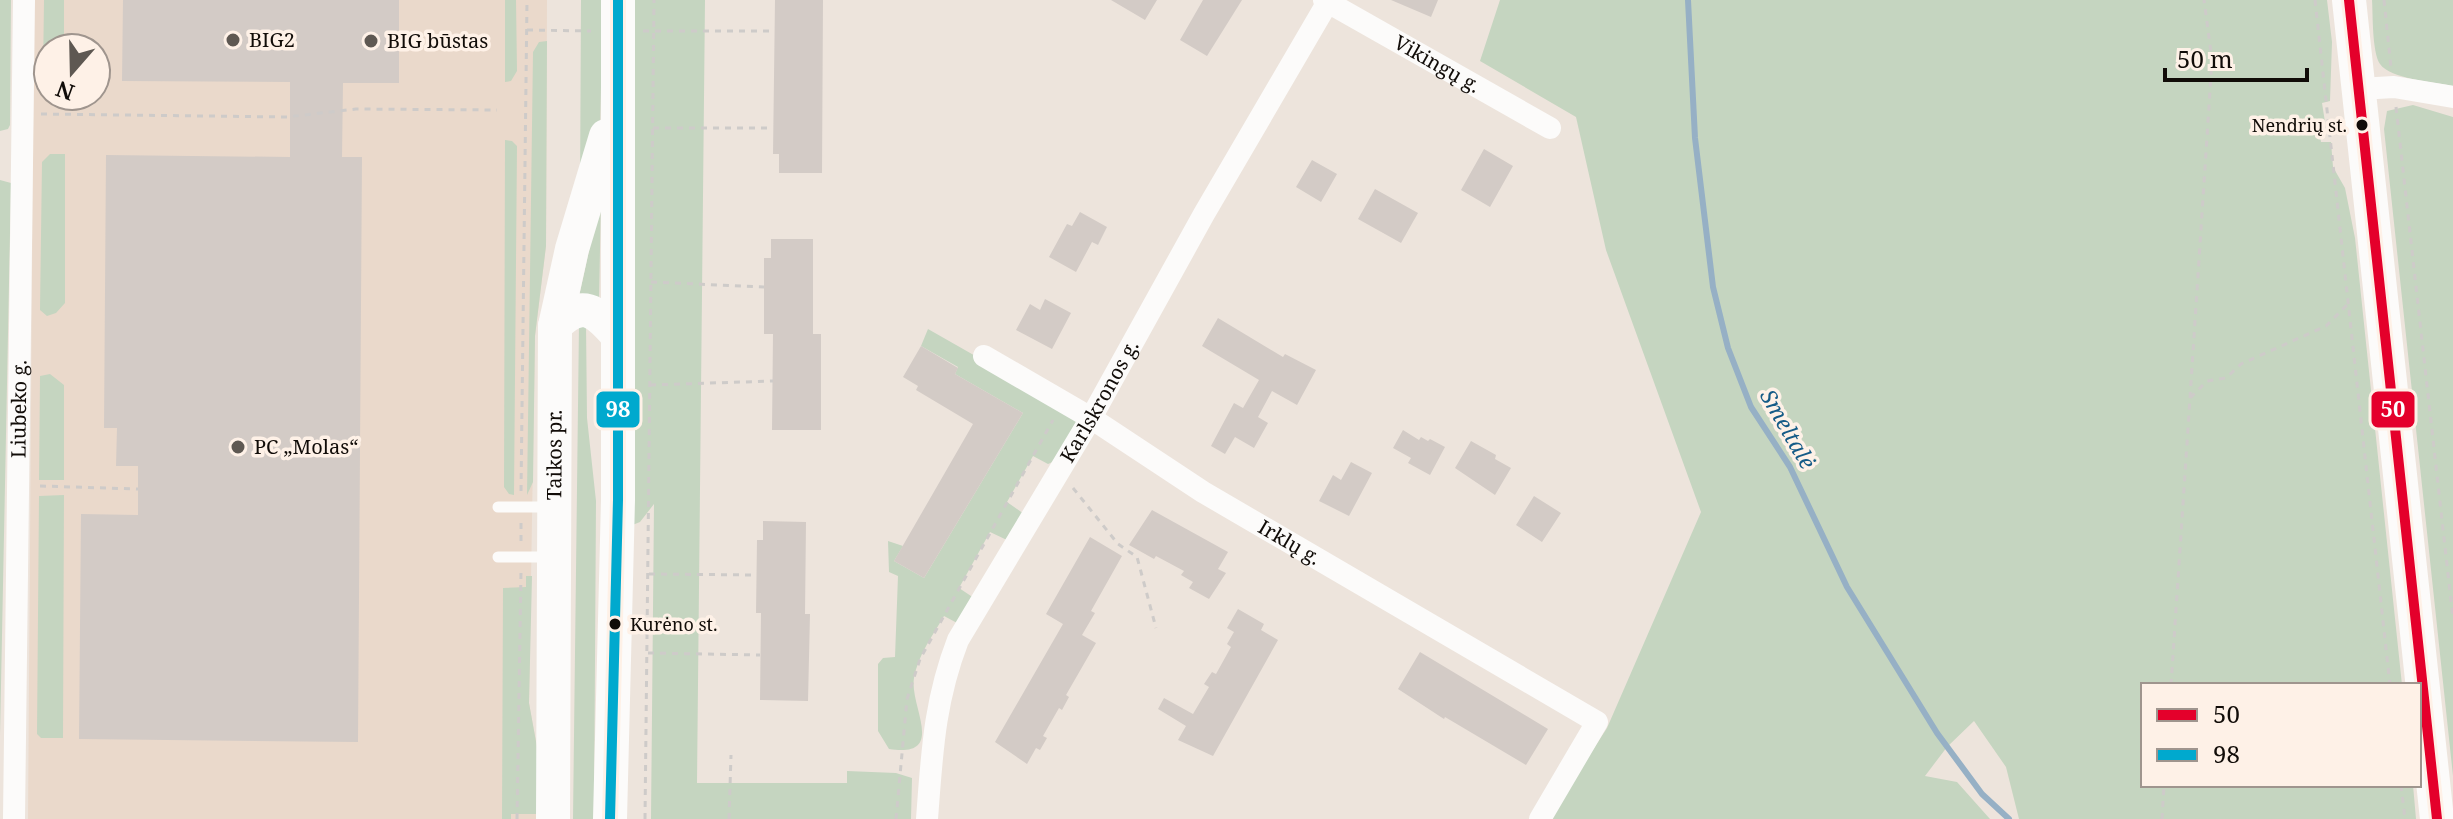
<svg xmlns="http://www.w3.org/2000/svg" width="2453" height="819" font-family="'Noto Serif',serif">
  <style>
    .built { fill: #ead9cb; fill-rule: evenodd }
    .green { fill: #c5d5c0 }
    .lines { fill: none; stroke-linecap: round; stroke-linejoin: round }
    .stream { stroke: #96b0c5; stroke-width: 6 }
    .building { fill: #d3cbc6 }
    .path { stroke: #cecbc9; stroke-width: 3; stroke-dasharray: 6 6; stroke-linecap: butt }
    .service { stroke: #fcfbfa; stroke-width: 11 }
    .minor { stroke: #fcfbfa; stroke-width: 22 }
    .primary { stroke: #fcfbfa; stroke-width: 34 }
    .bus-1-casing { stroke: #fef1e7; stroke-width: 16 }
    .bus-2-casing { stroke: #fef1e7; stroke-width: 16 }
    .bus-1 { stroke: #e4002b; stroke-width: 10 }
    .bus-2 { stroke: #00a9ce; stroke-width: 10 }
    .poi-dot { fill: #5e5852; stroke: #fef1e7; stroke-width: 3 }
    .bus-dot { fill: #110c08; stroke: #fef1e7; stroke-width: 3 }
    .labels { text-anchor: middle; stroke-width: 7; stroke-linejoin: round; paint-order: stroke }
    .bus-label { font-size: 18px; fill: #110c08; stroke: #fef1e7; text-anchor: end }
    .poi-label { font-size: 20px; fill: #110c08; stroke: #fef1e7; text-anchor: start }
    .street-label { font-size: 20px; fill: #110c08; stroke: #fef1e7 }
    .water-label { font-size: 22px; font-style: italic; fill: #155b87; stroke: #fef1e7 }
    .line-badge { stroke: #fef1e7; stroke-width: 3 }
    .badge-label { font-size: 22px; text-anchor: middle; font-weight: bold; fill: #fff }
  </style>
  <rect width="100%" height="100%" fill="#ede4dc"/>
  <path class="built" d="M34,0H547L546,246L535,336L529,703L539,758L540,819H28ZM48,48H96V96H48Z"/>
  <path class="green" d="M0,0H11L10,125L8,129L0,131Z
    M44,0H64V48H48V79L43,73Z
    M505,0H516L517,71L511,81L505,82Z
    M581,0H603L600,131L580,192Z
    M634,0H705L697,783H847V771L896,773L912,778L911,819H651L654,504L640,522L630,526Z
    M1500,0H2327L2332,42L2330,101L2322,103L2325,122L2318,123L2321,142H2331L2333,167L2345,188L2355,238L2402,685H2143V785H2413L2416,819H2019L2006,767L1974,721L1947,747L1925,776L1957,782L1990,819H1548L1607,728L1701,512L1606,250L1576,117L1480,61Z
    M2372,0H2453V86C2435,82 2390,79 2380,64C2372,52 2373,15 2372,0Z
    M547,41L546,246L535,336L533,482L527,495L533,52L539,42Z
    M2413,105L2453,117V776L2384,129L2387,111Z
    M505,140L512,141L517,146L514,495L509,494L504,487Z
    M50,154H65V303L56,313L47,316L40,310L42,162Z
    M0,180L11,183L0,736Z
    M601,196L599,303L578,301Z
    M579,323L586,324L587,418L596,501L594,819H573Z
    M928,329L1074,412L1078,420L1055,461L1048,464L1033,456L1007,502L1024,514L1009,541L990,532L959,588L974,598L959,624L944,616C933,635 918,655 914,678C909,706 948,758 889,749L878,731V664L883,658L895,657L898,576L889,572L888,541L903,546L894,561L924,578L1023,413L955,374L958,367L921,346Z
    M50,374L64,385V480H39L40,376Z
    M64,495L63,738H41L37,734L39,496Z
    M526,576H532L529,703L539,758L540,814H511V819H502L503,588L526,587Z"/>
  <g class="lines">
    <path class="stream" d="M1688,0L1695,138L1713,287L1728,348L1751,407L1790,467L1847,587L1937,733L1982,794L2009,819"/>
  </g>
  <path class="building" d="M123,0H399V83H343L342,157H362L358,742L79,739L81,514L138,515V466H116L117,428H104L106,155L290,157V82L122,81Z
    M775,0H823L822,173H779V154H773Z
    M1111,0H1157L1145,20Z
    M1203,0H1242L1207,56L1180,40Z
    M1391,0H1438L1431,17Z
    M1484,149L1513,166L1490,207L1461,190Z
    M1312,160L1337,174L1321,202L1296,187Z
    M1375,189L1418,213L1401,243L1358,219Z
    M1080,212L1107,227L1098,245L1092,242L1076,272L1049,257L1067,224L1072,226Z
    M771,239H813V334H821V430H772L773,334H764V258H771Z
    M1045,299L1071,313L1052,349L1016,330L1030,304L1040,310Z
    M1218,318L1283,357L1285,354L1316,370L1297,405L1272,391L1258,417L1268,423L1254,448L1235,437L1225,454L1211,446L1234,403L1243,408L1259,380L1202,346Z
    M921,346L958,368L955,374L1023,413L924,578L894,561L973,424L916,390L918,386L903,377Z
    M1403,430L1419,440L1421,437L1428,441L1430,439L1445,447L1430,475L1408,463L1411,458L1393,448Z
    M1471,441L1496,455L1495,459L1511,468L1495,495L1455,468Z
    M1351,462L1372,473L1349,516L1319,501L1333,475L1341,480Z
    M1534,496L1561,513L1542,542L1516,525Z
    M1152,510L1228,552L1218,569L1226,573L1209,599L1189,588L1193,582L1181,575L1184,571L1156,556L1154,559L1129,545Z
    M763,521L806,522L805,614H810L808,701L760,700L761,613H756L757,540H763Z
    M1090,537L1122,556L1091,611L1095,613L1082,635L1096,643L1066,695L1069,697L1062,710L1059,708L1043,736L1047,738L1040,750L1036,748L1027,764L995,742L1063,624L1046,614Z
    M1238,609L1264,624L1261,630L1278,640L1213,756L1178,740L1186,726L1158,709L1164,698L1193,714L1209,687L1204,684L1212,672L1216,674L1231,647L1227,644L1234,632L1227,628Z
    M1420,652L1548,729L1526,765L1445,717L1444,719L1398,689Z"/>
  <g class="lines">
    <path class="path" d="M2315,0L2390,685
      M2384,0L2391,68
      M527,30L591,31
      M643,31H775
      M2396,107L2453,619
      M41,114L287,117L356,109L497,110
      M653,128H773
      M651,282L764,287
      M650,385L773,381
      M2190,398L2212,60L2204,0
      M40,486L138,489
      M1073,488L1118,544L1137,557L1156,628
      M521,491L527,0
      M521,523V543
      M649,574L757,575
      M648,653L760,655
      M2171,685L2190,398L2207,381L2226,378L2241,364L2326,326L2348,304
      M2401,785L2405,819
      M517,819L521,571
      M645,819L654,0
      M729,819L731,755
      M896,819L907,699L920,659L1053,420
      M2162,819L2164,785"/>
    <path class="service" d="M498,507H549
      M498,557H549"/>
    <g class="minor">
      <path id="s1" d="M1324,0L1550,128"/>
      <path d="M2359,89L2394,87L2453,97"/>
      <path id="s2" d="M984,356L1091,418L1203,492L1597,722L1540,819"/>
      <path id="s3" d="M14,819L24,0"/>
      <path id="s4" d="M927,819C932,754 934,702 958,640L1091,418L1204,214L1329,0"/>
    </g>
    <g class="primary">
      <path d="M2349,0L2437,819"/>
      <path d="M555,326C582,298 596,311 617,335"/>
      <path id="s5" d="M553,819L555,326L572,249L606,136"/>
      <path d="M610,819L618,500V0"/>
    </g>
    <defs>
      <path id="bus-1" d="M2349,0L2437,819"/>
      <path id="bus-2" d="M610,819L618,500V0"/>
    </defs>
    <use href="#bus-1" class="bus-1-casing"/>
    <use href="#bus-2" class="bus-2-casing"/>
    <use href="#bus-1" class="bus-1"/>
    <use href="#bus-2" class="bus-2"/>
  </g>
  <g class="poi-dot">
    <circle cx="233" cy="40" r="8"/>
    <circle cx="371" cy="41" r="8"/>
    <circle cx="238" cy="447" r="8"/>
  </g>
  <g class="bus-dot">
    <circle cx="2362" cy="125" r="7"/>
    <circle cx="615" cy="624" r="7"/>
  </g>
  <g class="labels">
    <g class="bus-label">
      <text x="2347" y="132">Nendrių st.</text>
      <text x="630" y="631" text-anchor="start">Kurėno st.</text>
    </g>
    <g class="poi-label">
      <text x="249" y="47">BIG2</text>
      <text x="387" y="48">BIG būstas</text>
      <text x="254" y="454">PC „Molas“</text>
    </g>
    <g class="street-label">
      <text dy="7" stroke="none"><textPath href="#s1" startOffset="130">Vikingų g.</textPath></text>
      <text dy="7" stroke="none"><textPath href="#s4" startOffset="460">Karlskronos g.</textPath></text>
      <text dy="7" stroke="none"><textPath href="#s3" startOffset="410">Liubeko g.</textPath></text>
      <text dy="7" stroke="none"><textPath href="#s5" startOffset="364">Taikos pr.</textPath></text>
      <text dy="7" stroke="none"><textPath href="#s2" startOffset="358">Irklų g.</textPath></text>
    </g>
    <g class="water-label">
      <text transform="translate(1788 429) rotate(60)" y="8">Smeltalė</text>
    </g>
  </g>
  <g class="line-badge">
    <rect x="2370" y="390" width="46" height="39" rx="8" fill="#e4002b"/>
    <rect x="595" y="390" width="46" height="39" rx="8" fill="#00a9ce"/>
  </g>
  <g class="badge-label">
    <text x="2393" y="417">50</text>
    <text x="618" y="417">98</text>
  </g>
  <rect x="2141" y="683" width="280" height="104" fill="#fef1e7" stroke="#9f958e" stroke-width="2"/>
  <rect x="2157" y="709" width="40" height="12" fill="#e4002b" stroke="#9f958e" stroke-width="2"/>
  <text x="2213" y="723" font-size="24" fill="#110c08">50</text>
  <rect x="2157" y="749" width="40" height="12" fill="#00a9ce" stroke="#9f958e" stroke-width="2"/>
  <text x="2213" y="763" font-size="24" fill="#110c08">98</text>
  <g transform="translate(72 72) rotate(200)"><circle r="38" fill="#fef1e7" stroke="#9f958e" stroke-width="2"/>
  <path d="M0-6L14 30L0 20L-14 30Z" fill="#5e5852"/>
  <text y="-12" font-size="22" font-weight="bold" text-anchor="middle" fill="#110c08">N</text>
  </g>
  <path d="M2165 68v12h142v-12" fill="none" stroke="#110c08" stroke-width="4"/>
  <text x="2177" y="68" font-size="24" fill="#110c08" stroke="#fef1e7" stroke-width="6" paint-order="stroke">50 m</text>
</svg>
